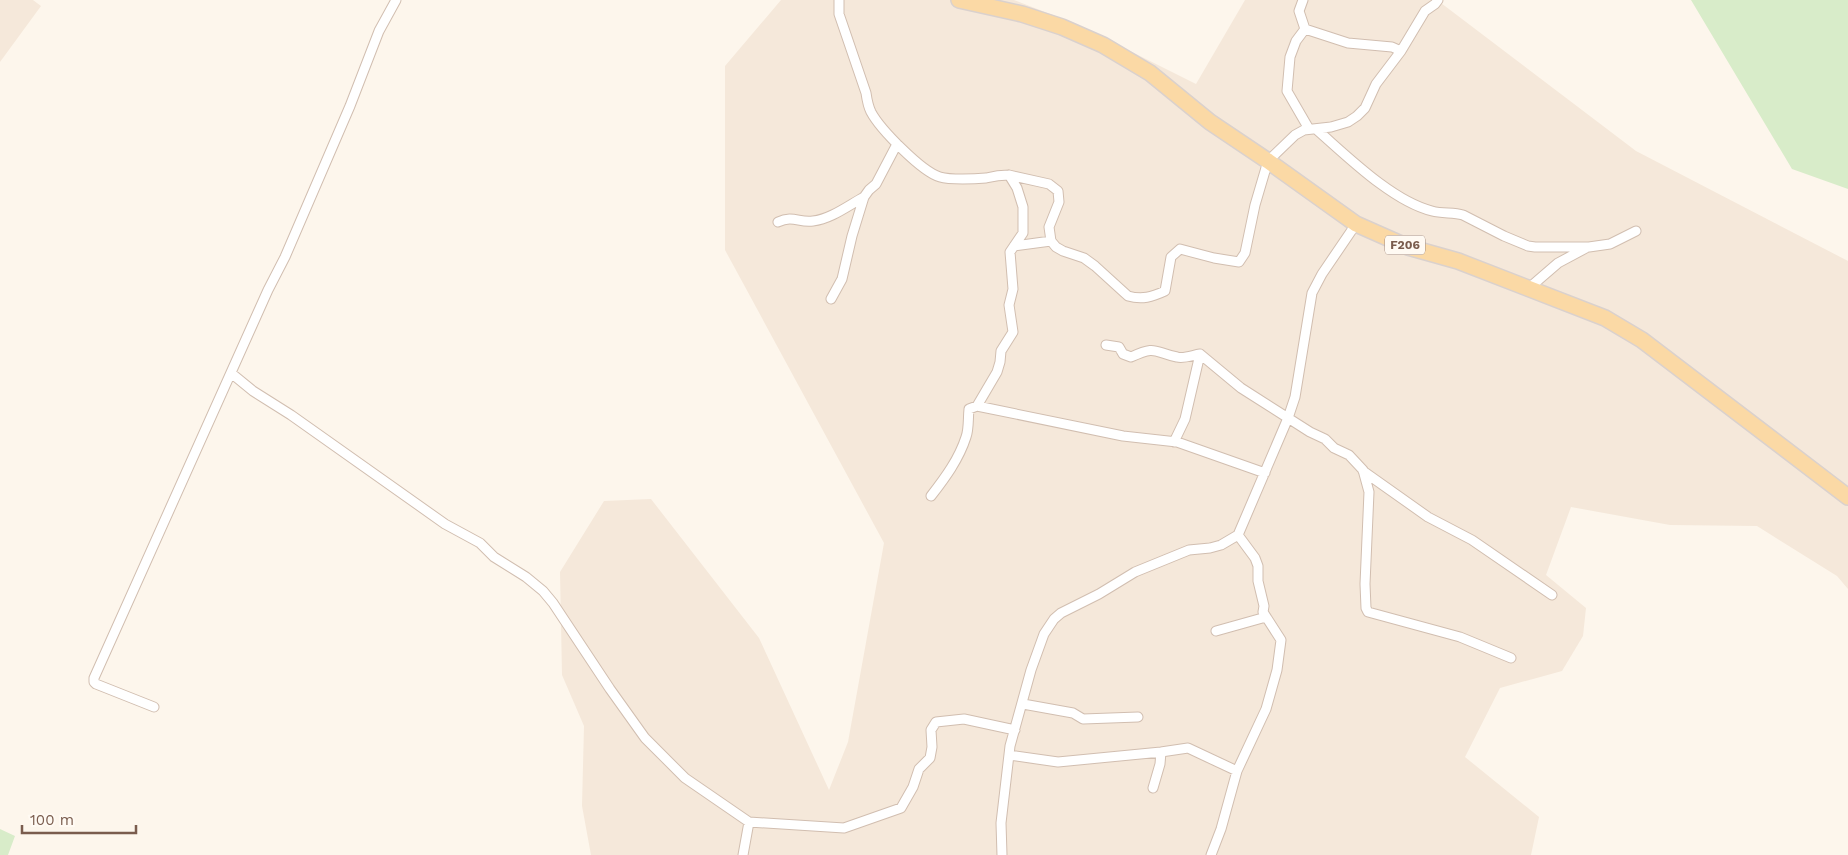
<svg xmlns="http://www.w3.org/2000/svg" width="1848" height="855" font-family="'Work Sans',sans-serif">
  <style>
    .residential { fill: #f5e8da }
    .green { fill: #d8ecc9 }
    .lines { fill: none; stroke-linecap: round; stroke-linejoin: round }
    .minor-casing { stroke: #d1beb0; stroke-width: 11 }
    .primary-casing { stroke: #dad1cd; stroke-width: 18 }
    .minor { stroke: #fff; stroke-width: 9 }
    .primary { stroke: #fbd9a5; stroke-width: 15 }
    .labels { text-anchor: middle; stroke-width: 5; stroke-linejoin: round; paint-order: stroke }
    .shield { fill: #fffaf3; stroke: #a28b7f; stroke-width: 1 }
    .shield-label { font-size: 12px; font-weight: bold; fill: #7a5c4d }
  </style>
  <rect width="100%" height="100%" fill="#fdf6ec"/>
  <path class="residential" d="M0,0H33L41,6L0,62Z
    M781,0H1014L1076,24L1196,84L1245,0H1437L1636,151L1848,261V589L1837,576L1757,526L1670,525L1571,507L1546,575L1586,608L1583,636L1562,671L1500,688L1465,757L1539,817L1531,855H591L582,806L584,726L562,675L560,572L604,501L651,499L759,638L829,790L848,742L884,543L725,250V66Z"/>
  <path class="green" d="M1691,0H1848V189L1792,169Z
    M0,829L15,836L8,855H0Z"/>
  <g class="lines">
    <defs>
      <path id="minor" d="M839,0V14L866,93C867,100 868,106 871,112C880,129 922,172 940,177C950,180 975,179 986,178C994,176 1000,175 1009,175L1017,188L1023,207V233L1010,252L1013,289L1009,305L1013,332L1001,351L1000,362L997,372L977,406
        M1303,0L1299,11L1305,29
        M1305,29L1296,41L1290,57L1287,91L1309,129
        M1305,29L1348,43L1392,47L1401,51
        M1316,129C1347,156 1392,201 1432,211C1443,214 1453,212 1463,215L1504,236L1528,246L1535,247H1589L1610,244L1636,231
        M1009,175L1049,184L1058,191L1059,202L1049,227L1051,241L1056,247L1063,251L1084,258L1095,266L1128,296C1142,300 1152,297 1165,291L1171,257L1180,249L1214,258L1239,262L1245,253L1255,205L1268,161L1295,135L1304,130L1331,127L1348,122L1357,116L1365,108L1376,84L1401,51L1425,11L1435,4L1438,0
        M778,222C793,215 799,223 813,221C831,219 849,205 864,197
        M1014,246L1051,241
        M1529,288L1558,263L1586,248
        M831,299L842,279L852,236L864,197L869,190L876,184L897,144
        M1106,345L1119,347L1123,354L1131,357C1157,345 1153,352 1177,357C1184,359 1193,355 1200,354
        M231,373L253,391L291,415L445,524L480,543L494,557L526,577L543,591L553,603L610,689L645,738L685,778L749,822L844,828L901,808L913,787L919,769L930,758L932,747L931,730L936,722L964,719L1015,730
        M1174,442L1185,419L1200,354L1241,388L1310,432L1325,439L1334,448L1349,455L1363,470L1369,492L1365,584L1366,608L1368,612L1460,637L1511,658
        M1363,471L1428,517L1472,540L1552,595
        M931,496C945,478 959,459 966,437C969,429 968,418 969,409L977,406L1123,436L1177,442L1265,473
        M1216,631L1266,617
        M1023,704L1073,713L1083,719L1138,717
        M154,707L96,684L94,682V678L268,290L285,257L350,106L379,31L396,0
        M1009,755L1058,762L1161,752L1188,748L1237,771
        M1153,788L1160,764L1161,752
        M743,855L749,822
        M1002,855L1001,823L1010,746L1031,670L1044,634L1054,619L1061,613L1099,594L1135,572L1189,550L1210,548L1221,545L1238,535L1288,418L1295,397L1312,293L1322,274L1356,224
        M1211,855L1221,829L1237,771L1266,709L1277,670L1281,640L1263,612L1264,606L1258,581V566L1255,558L1238,535"/>
      <path id="primary" d="M959,0L1022,14L1062,27L1103,45L1150,73L1210,122L1268,161L1356,224L1408,247L1458,261L1605,318L1642,340L1848,497"/>
    </defs>
    <use href="#minor" class="minor-casing"/>
    <use href="#primary" class="primary-casing"/>
    <use href="#minor" class="minor"/>
    <use href="#primary" class="primary"/>
  </g>
  <g class="labels">
    <rect class="shield" x="1385" y="235.5" width="40" height="19" rx="4"/>
    <g class="shield-label">
      <text x="1405" y="249">F206</text>
    </g>
  </g>
  <path d="M22 825v8h114v-8" fill="none" stroke="#7a5c4d" stroke-width="2.5"/>
  <text x="30" y="825" font-size="15" fill="#7a5c4d" stroke="#fffaf3" stroke-width="4" paint-order="stroke">100 m</text>
</svg>
